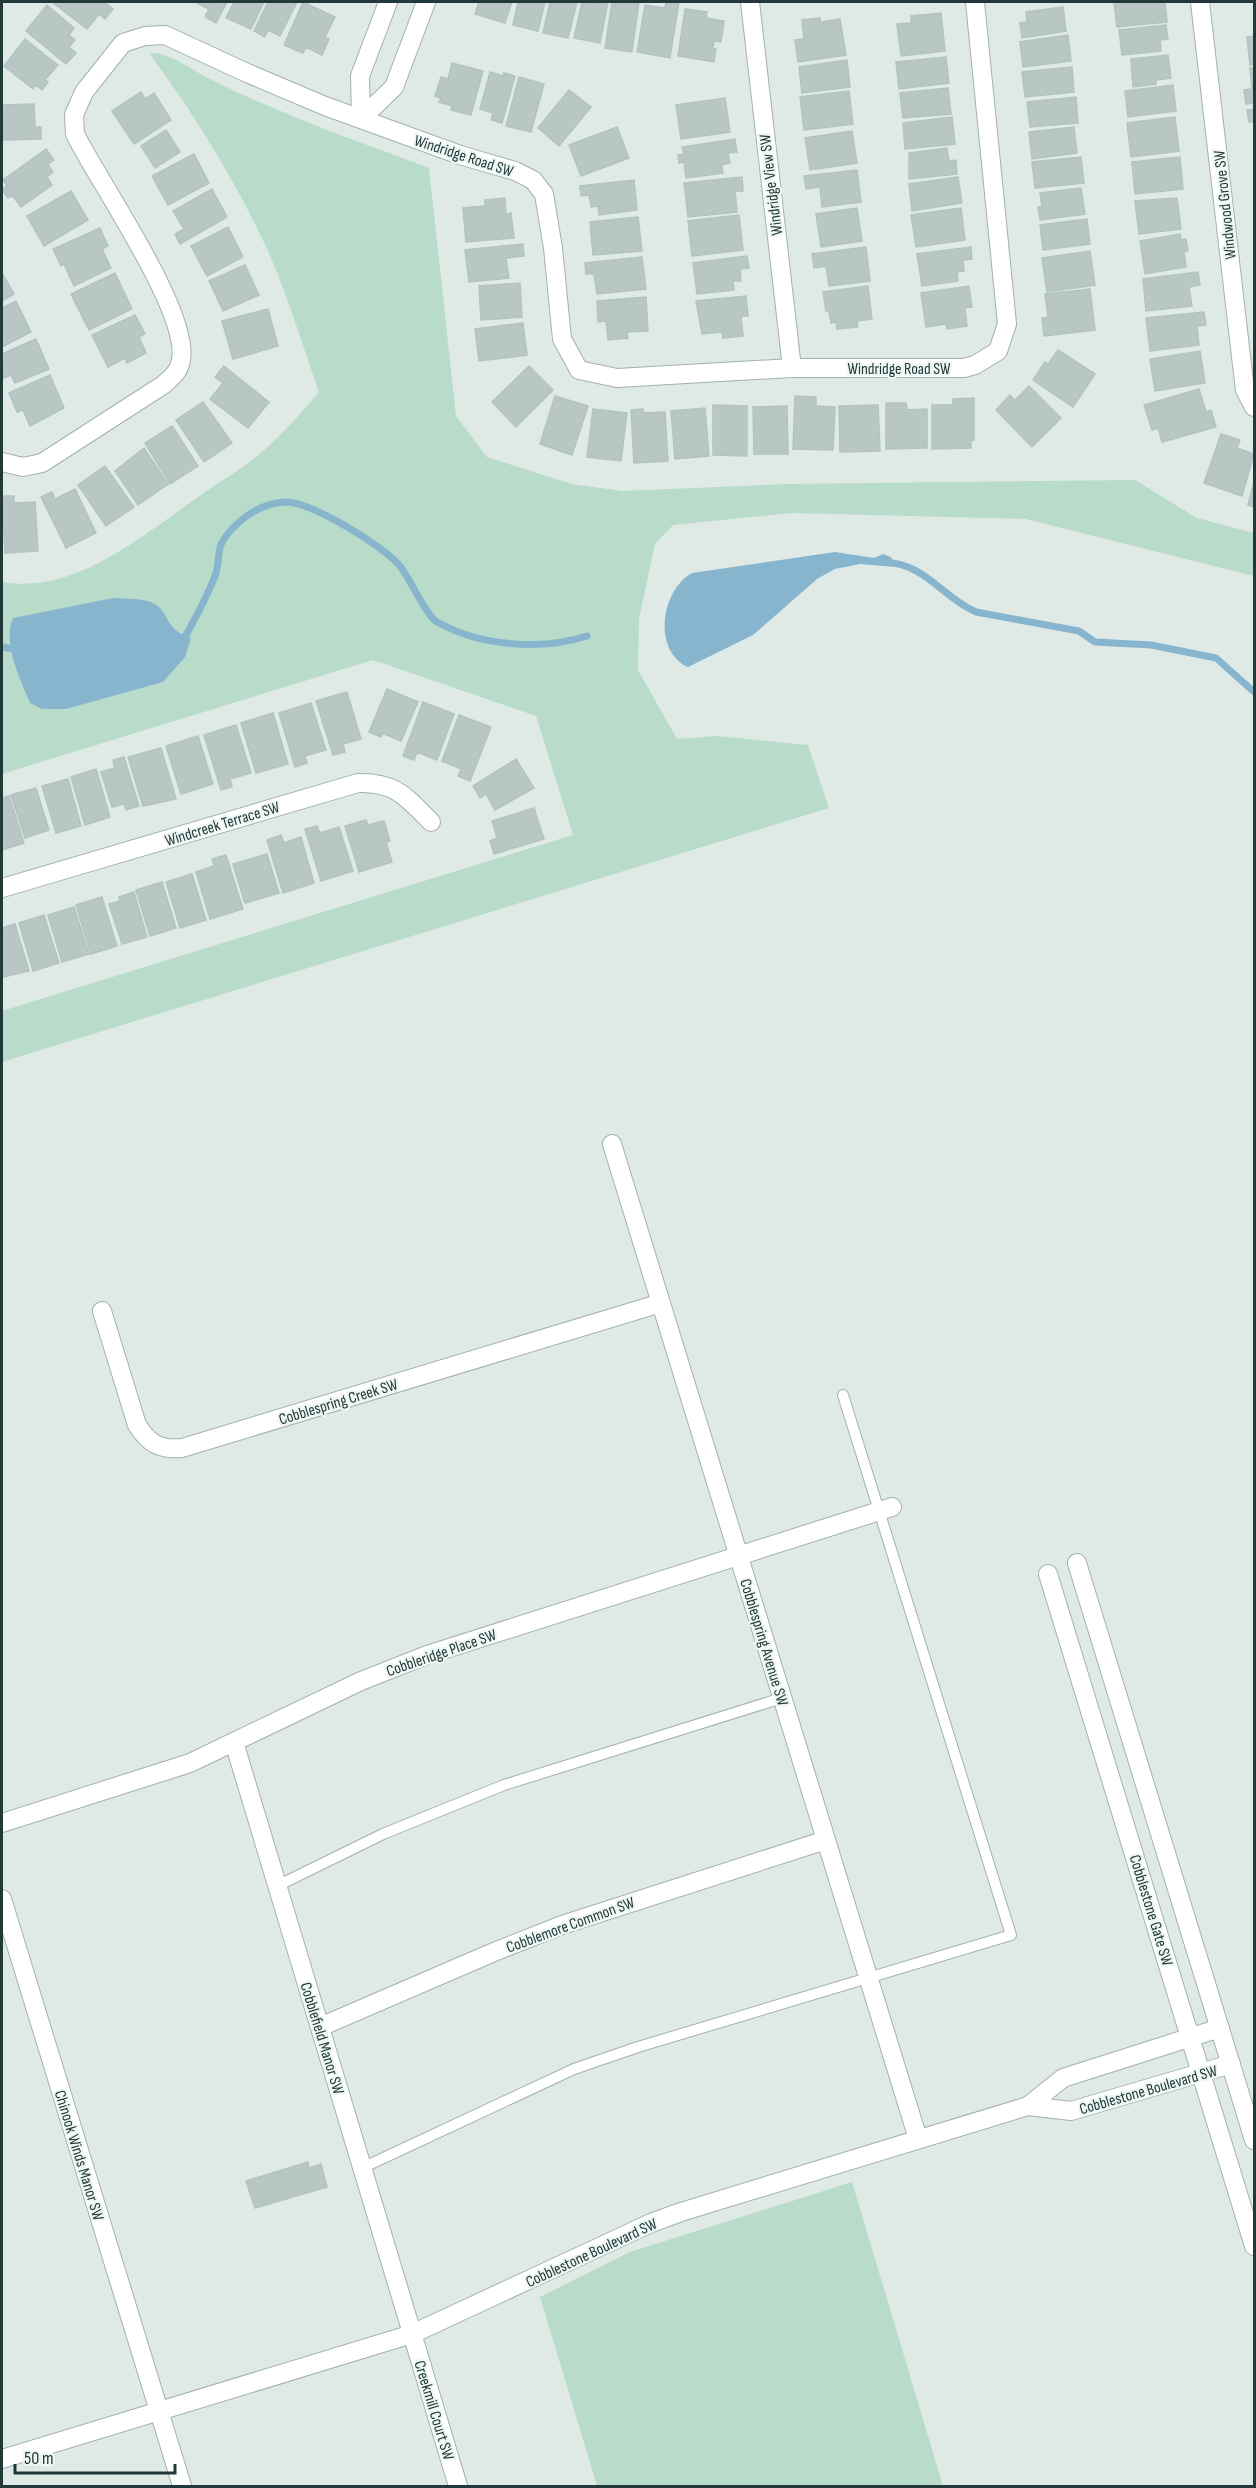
<svg xmlns="http://www.w3.org/2000/svg" width="1256" height="2488" font-family="'Sofia Sans Condensed',sans-serif">
  <style>
    .green { fill: #b9dbc9 }
    .water { fill: #88b5ce }
    .lines { fill: none; stroke-linecap: round; stroke-linejoin: round }
    .stream { stroke: #88b5ce; stroke-width: 7 }
    .building { fill: #b8c7c4; stroke: #b2c3c0; stroke-width: 1.5 }
    .service-casing { stroke: #a2b1af; stroke-width: 12 }
    .minor-casing { stroke: #a2b1af; stroke-width: 20 }
    .tertiary-casing { stroke: #a2b1af; stroke-width: 20 }
    .service { stroke: #fff; stroke-width: 10 }
    .minor { stroke: #fff; stroke-width: 18 }
    .tertiary { stroke: #fff; stroke-width: 18 }
    .labels { text-anchor: middle; stroke-width: 4.5; stroke-linejoin: round; paint-order: stroke }
    .street-label { font-size: 16px; fill: #213938; stroke: #eff7f5 }
  </style>
  <rect width="100%" height="100%" fill="#dfeae7"/>
  <path class="green" d="M149,53C169,52 191,69 208,78C279,114 355,140 429,168L456,416L487,457L572,484L623,491L787,484L1135,480L1197,518L1254,533V576L1026,519L791,513L673,525L655,544L639,619L638,670L677,739L717,736L808,745L829,808L2,1062V1011L573,835L536,716L373,660L2,774V582C75,595 143,535 198,497C219,482 243,469 262,452C283,434 301,413 319,392C302,345 288,295 267,249C235,180 195,115 149,53Z
    M852,2182L943,2486H597L540,2297L630,2252Z"/>
  <path class="water" d="M835,552L874,558L883,554L891,557L896,567L860,564L835,569L817,579L753,635L688,667C652,651 661,590 692,573Z
    M113,598C125,599 143,598 153,603C169,610 164,630 191,638L185,657L163,682L66,709H42L30,703C20,678 2,643 13,618Z"/>
  <g class="lines">
    <path class="stream" d="M884,562C927,564 941,597 976,612L1079,631L1095,642L1151,645L1216,658L1254,692
      M177,638L185,637C196,617 207,597 215,576C222,556 213,550 231,530C246,514 264,503 286,502C311,502 384,546 400,566C409,577 427,617 437,622C480,646 540,651 587,636
      M2,647L20,650"/>
  </g>
  <path class="building" d="M52,2H104L113,9L105,19L99,14L87,29Z
    M195,2H227L216,23L205,17L209,9Z
    M234,2H264L251,29L226,18Z
    M268,2H297L280,36L268,30L265,37L254,31Z
    M303,2L335,17L325,37L329,39L322,55L306,47L303,53L284,45Z
    M479,2H512L505,23L475,14Z
    M518,2H545L538,31L513,25Z
    M550,2H577L568,38L543,33Z
    M582,2L595,3L608,2L600,43L574,38Z
    M612,2H639L632,52L605,48Z
    M666,2H679L670,58L637,52L645,5L665,8Z
    M1114,2H1165L1167,22L1117,27Z
    M47,5L74,28L69,35L75,40L69,47L76,53L66,64L26,31Z
    M1063,7L1066,31L1022,38L1020,23L1027,22L1026,12Z
    M685,9L707,12L706,18L724,21L721,42L714,41L713,49H716L714,62L678,56Z
    M941,13L945,51L901,56L897,24L911,23V16Z
    M820,18V22L840,19L846,55L798,62L795,40L804,39L802,20Z
    M1166,25L1168,39L1160,40L1161,51L1122,55L1119,30Z
    M1068,35L1071,61L1023,67L1020,42Z
    M1254,36V64L1250,65L1247,37Z
    M25,39L58,65L45,80L48,82L42,90L36,85L33,89L4,66Z
    M1168,55L1171,78L1156,80V84L1133,87L1131,59Z
    M946,57L949,83L899,89L896,62Z
    M847,60L850,87L802,93L799,67Z
    M452,63L483,71L471,115L451,110L452,106L439,102L441,98L435,96L441,77L448,79Z
    M1072,67L1074,92L1025,97L1022,72Z
    M1250,68H1254V103L1246,104L1244,90L1252,89Z
    M490,72L503,76L504,73L515,76L502,123L491,120L493,113L480,109Z
    M519,77L544,84L531,132L506,126Z
    M1173,85L1176,111L1128,117L1125,91Z
    M948,88L951,114L903,118L900,93Z
    M569,90L591,107L559,146L538,128Z
    M849,91L853,124L804,130L800,97Z
    M141,92L145,99L154,93L171,120L134,144L112,111Z
    M1076,97L1078,123L1030,127L1027,102Z
    M725,98L730,132L681,139L676,105Z
    M34,104L35,127H41V139L2,140V105Z
    M1254,109V122H1249L1247,110Z
    M952,117L955,144L905,149L903,123Z
    M1175,117L1179,151L1131,157L1127,123Z
    M617,127L629,158L581,176L569,145Z
    M1074,127L1077,153L1032,159L1029,132Z
    M166,130L180,152L155,168L141,146Z
    M852,131L857,163L810,170L805,138Z
    M735,139L737,152L728,153L730,163L722,165L723,173L686,178L684,162L679,163L678,155L684,154L682,147Z
    M947,148L949,161L956,160L957,174L909,179V153Z
    M46,149L54,160L48,164L53,172L47,177L52,185L21,207L12,195L8,198L2,190L7,186L3,180Z
    M194,154L209,183L168,205L152,176Z
    M1081,157L1084,183L1035,188L1032,162Z
    M1180,157L1183,189L1135,194L1132,162Z
    M857,170L861,202L822,207L820,187L806,189L804,176Z
    M742,177L743,191H735L737,212L688,217L684,183Z
    M958,177L962,203L912,211L909,184Z
    M634,180L637,210L599,215L598,206L591,207L589,195L581,196L580,186Z
    M1081,188L1085,214L1040,220L1038,207L1042,206L1040,193Z
    M212,189L227,217L180,244L175,234L184,229L173,211Z
    M71,191L88,220L44,246L27,216Z
    M505,198L506,214L511,213L514,238L466,242L463,208L485,206V200Z
    M1177,198L1181,229L1139,234L1135,201Z
    M857,208L862,241L821,247L816,214Z
    M961,208L965,240L916,247L911,215Z
    M739,215L743,250L692,256L688,221Z
    M638,217L642,251L593,255L590,222Z
    M1087,219L1090,244L1043,250L1040,225Z
    M228,227L243,257L207,276L191,246Z
    M100,228L108,246L102,249L111,268L74,286L64,264L61,266L53,249Z
    M1180,234L1181,240L1186,239L1188,251H1184L1186,267L1145,274L1140,241Z
    M523,244L524,256L506,258L509,278L469,282L465,250Z
    M866,247L870,281L829,286L826,266L814,268L812,254Z
    M971,247L972,259L963,260L964,271L957,272L958,281L922,286L917,254Z
    M1090,251L1095,285L1047,292L1042,258Z
    M747,256L749,268L740,269L741,281H733L734,290L697,294L693,263Z
    M642,257L646,289L597,294L594,274H586L585,263Z
    M245,265L259,295L223,311L209,281Z
    M1198,272L1200,285L1189,287L1192,306L1146,311L1143,279Z
    M2,273L14,294L2,301Z
    M115,273L132,309L89,330L71,294Z
    M520,283L522,317L481,320L479,286Z
    M868,286L872,319L857,321L858,327L837,329L836,322L831,323L829,311H826L823,292Z
    M969,286L972,307L965,308L967,326L947,329L946,324L926,327L921,293Z
    M1090,289L1095,330L1044,336L1042,318L1048,317L1045,294Z
    M746,296L748,316H741L743,336L723,338L722,332L702,334L696,301Z
    M646,297L648,331L627,332L628,338L608,340L606,321L598,322L597,301Z
    M16,301L31,332L2,347V308Z
    M268,309L278,346L233,359L222,321Z
    M1204,312L1206,325L1197,326L1199,345L1150,351L1146,318Z
    M135,315L145,334L139,337L146,353L127,363L125,358L108,367L92,335Z
    M523,323L527,355L479,361L475,329Z
    M36,339L49,369L15,383L11,375L4,378L2,372V354Z
    M1058,350L1095,374L1073,407L1033,380L1045,362L1048,364Z
    M1200,351L1205,383L1155,391L1150,359Z
    M224,366L269,402L248,428L210,399L223,383L215,377Z
    M529,366L553,390L516,427L492,402Z
    M50,375L64,408L30,426L23,410L17,412L9,393Z
    M1029,386L1061,418L1032,447L996,410L1010,395L1015,400Z
    M1199,389L1206,412L1211,410L1216,427L1162,442L1158,428L1152,430L1144,405Z
    M555,396L588,406L572,455L540,444Z
    M795,396L816,397V406L835,407L833,450L793,449Z
    M974,398V440L971,441V448L932,449V405H953V399Z
    M203,402L232,443L204,462L176,420Z
    M886,403H906L907,410L927,409V448L886,449Z
    M713,405L747,406V456L713,455Z
    M878,405L880,451L840,452L839,406Z
    M787,406L788,454H754L753,407Z
    M705,408L709,456L675,459L671,411Z
    M593,409L627,413L621,461L587,457Z
    M643,409V413L665,412L668,461L634,463L631,410Z
    M172,426L198,466L170,484L145,443Z
    M1221,434L1240,440L1237,448L1254,454L1242,496L1204,483Z
    M144,448L168,484L138,505L115,471Z
    M105,466L134,507L106,526L78,485Z
    M1254,481V507L1248,505Z
    M75,489L96,533L66,548L41,497L52,492L55,499Z
    M2,496H14V503L35,502L38,551L5,553Z
    M387,689L418,702L401,741L382,733L381,737L369,732Z
    M347,692L361,739L343,744L345,752L333,755L316,701Z
    M423,702L454,714L437,760L417,752L414,760L403,756Z
    M311,703L326,750L305,756L307,763L295,767L279,713Z
    M273,713L288,764L256,773L241,723Z
    M459,715L491,727L470,781L458,776L461,769L442,761Z
    M236,725L251,773L230,779L232,787L221,790L204,735Z
    M198,736L213,784L181,794L166,746Z
    M161,748L176,799L143,806L128,757Z
    M124,757L139,806L126,810L124,804L112,807L101,772L115,768L113,760Z
    M516,759L534,788L495,810L486,794L480,798L473,786Z
    M96,769L110,817L85,825L71,777Z
    M68,779L81,826L56,833L42,786Z
    M36,788L49,830L25,838L11,795Z
    M9,796L24,843L2,850V798Z
    M534,808L544,839L494,854L490,841L497,838L492,821Z
    M366,820L368,825L384,821L390,841L386,842L392,862L359,872L345,826Z
    M317,826L320,833L339,827L353,871L321,881L305,829Z
    M281,835L284,843L301,837L314,883L283,893L267,840Z
    M267,854L279,893L245,903L233,864Z
    M226,855L243,909L210,919L196,872L214,866L212,859Z
    M192,874L206,920L180,928L166,882Z
    M162,882L176,928L150,936L136,890Z
    M134,892L147,937L122,944L109,904L120,901L119,897Z
    M102,897L117,946L91,954L76,905Z
    M74,907L89,954L62,962L48,915Z
    M44,915L59,963L33,971L19,923Z
    M15,924L29,971L3,977L2,971V936L4,935L2,928Z
    M308,2162L309,2168L321,2164L327,2187L255,2208L246,2181Z"/>
  <g class="lines">
    <defs>
      <path id="service" d="M277,1886L383,1834L504,1785L782,1698
        M362,2168L574,2069L638,2047L1011,1935L843,1395"/>
      <path id="minor" d="M750,2L792,368
        M1200,2L1242,365L1245,390L1254,407
        M361,119L394,87L426,2
        M361,119L360,76L388,2
        M2,462L23,467L42,463L163,385C172,377 179,372 181,360C190,312 98,181 75,134L74,115L84,92L123,43L145,36L165,35L247,73L325,106L460,155L515,171L533,180L544,194L553,248L562,339L579,370L617,378L792,368H964L975,365L998,351L1007,324L975,2
        M2,888L358,783C396,782 406,797 431,822
        M612,1144L918,2139
        M102,1311L137,1425C149,1444 160,1450 182,1448L661,1303
        M1077,1563L1254,2140
        M1048,1574L1254,2246
        M234,1742L458,2486
        M2,1823L190,1763L361,1681L427,1655L892,1507
        M2,1899L182,2486
        M320,2027L494,1952L562,1925L826,1840"/>
      <path id="tertiary" d="M1028,2106L1071,2111L1231,2064
        M2,2459L412,2334L651,2223L681,2212L1028,2106L1063,2078L1220,2028"/>
    </defs>
    <use href="#service" class="service-casing"/>
    <use href="#minor" class="minor-casing"/>
    <use href="#tertiary" class="tertiary-casing"/>
    <use href="#service" class="service"/>
    <use href="#minor" class="minor"/>
    <use href="#tertiary" class="tertiary"/>
  </g>
  <g class="labels">
    <g class="street-label">
      <text transform="translate(464 155) rotate(18)" y="6">Windridge Road SW</text>
      <text transform="translate(770 185) rotate(-97)" y="6">Windridge View SW</text>
      <text transform="translate(1224 205) rotate(-96)" y="6">Windwood Grove SW</text>
      <text x="899" y="374">Windridge Road SW</text>
      <text transform="translate(222 823) rotate(-17)" y="6">Windcreek Terrace SW</text>
      <text transform="translate(338 1401) rotate(-17)" y="6">Cobblespring Creek SW</text>
      <text transform="translate(765 1642) rotate(73)" y="6">Cobblespring Avenue SW</text>
      <text transform="translate(441 1652) rotate(-19)" y="6">Cobbleridge Place SW</text>
      <text transform="translate(1152 1910) rotate(73)" y="6">Cobblestone Gate SW</text>
      <text transform="translate(570 1924) rotate(-20)" y="6">Cobblemore Common SW</text>
      <text transform="translate(323 2038) rotate(73)" y="6">Cobblefield Manor SW</text>
      <text transform="translate(1148 2089) rotate(-16)" y="6">Cobblestone Boulevard SW</text>
      <text transform="translate(80 2155) rotate(73)" y="6">Chinook Winds Manor SW</text>
      <text transform="translate(591 2252) rotate(-25)" y="6">Cobblestone Boulevard SW</text>
      <text transform="translate(435 2410) rotate(73)" y="6">Creekmill Court SW</text>
    </g>
  </g>
  <rect width="1256" height="2488" fill="none" stroke="#213938" stroke-width="6"/>
  <path d="M15 2464v9h160v-9" fill="none" stroke="#213938" stroke-width="3"/>
  <text x="24" y="2464" font-size="18" fill="#213938" stroke="#eff7f5" stroke-width="4.5" paint-order="stroke">50 m</text>
</svg>
